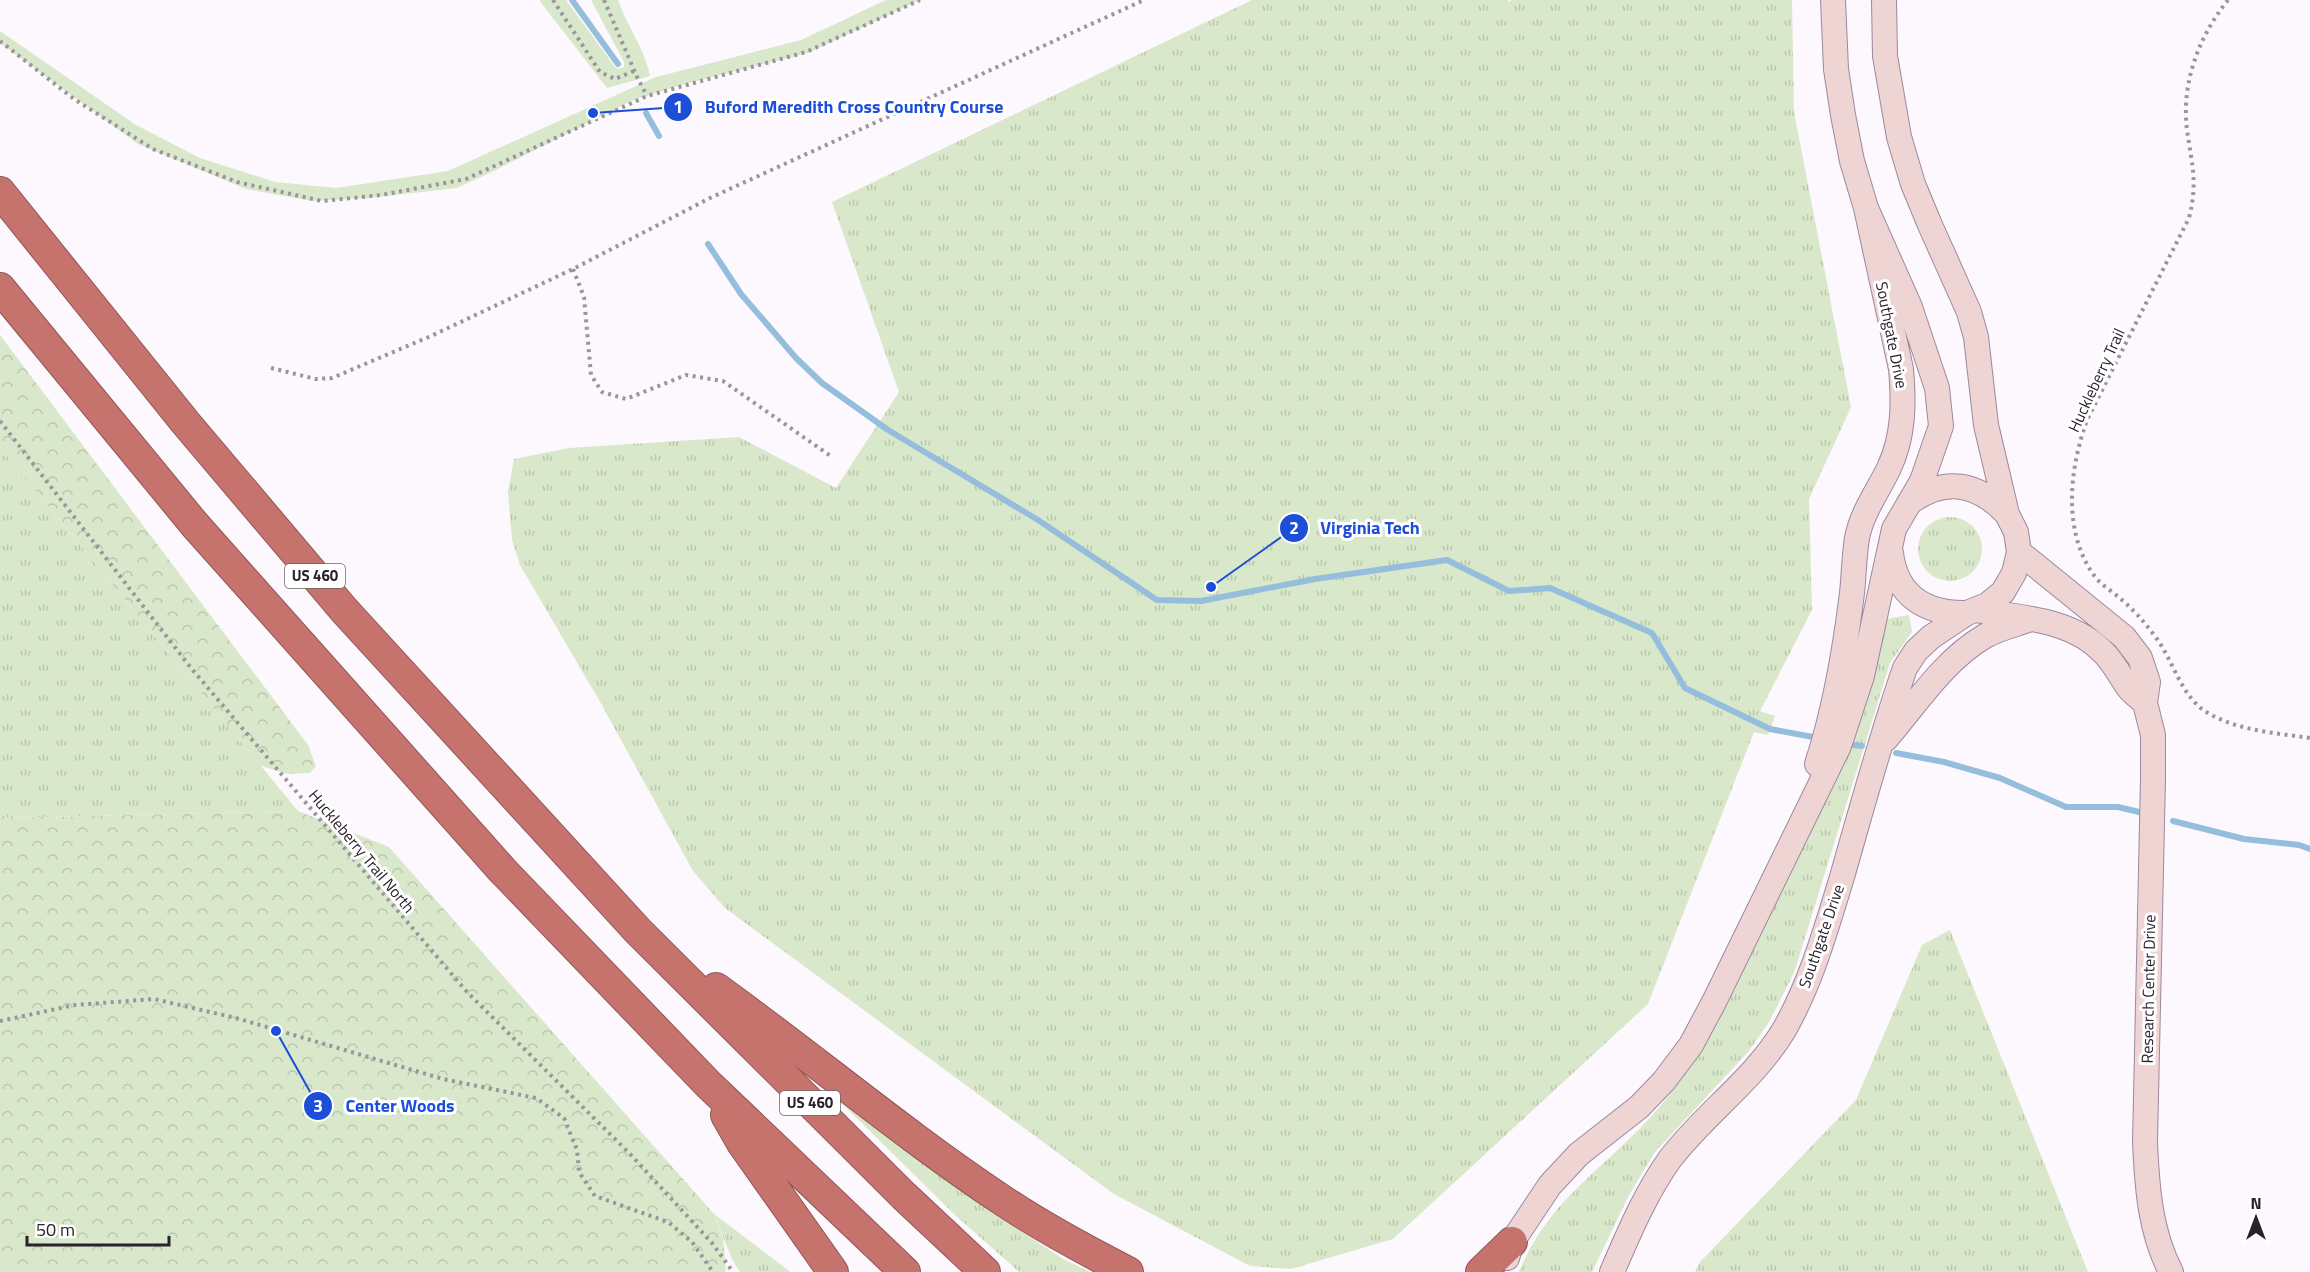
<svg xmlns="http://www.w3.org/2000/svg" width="2310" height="1272" font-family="'Titillium Web',sans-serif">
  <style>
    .grass { fill: url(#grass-tufts) }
    .forest { fill: url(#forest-crowns) }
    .park { fill: #d9e8ca }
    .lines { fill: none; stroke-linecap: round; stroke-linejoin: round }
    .stream { stroke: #94bedc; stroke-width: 6 }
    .secondary-casing { stroke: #9c88a0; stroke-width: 26 }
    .highway-casing { stroke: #8f5656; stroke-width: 32 }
    .path { stroke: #9a949b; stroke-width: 4; stroke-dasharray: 3 4.5; stroke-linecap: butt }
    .secondary { stroke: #eed5d3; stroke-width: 24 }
    .highway { stroke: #c6736d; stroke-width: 30 }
    .labels { text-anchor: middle; stroke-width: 6; stroke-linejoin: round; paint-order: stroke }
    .shield { fill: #fff; stroke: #69646b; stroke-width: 1.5 }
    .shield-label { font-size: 15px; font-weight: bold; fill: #29212b }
    .street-label { font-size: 16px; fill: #29212b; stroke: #fff }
    .leader { fill: none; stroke: #1d4ed8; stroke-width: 2 }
    .callout-dot { fill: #1d4ed8; stroke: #fff; stroke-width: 2 }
    .mark-label { font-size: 18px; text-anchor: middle; font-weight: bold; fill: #fff }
    .callout-label { font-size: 18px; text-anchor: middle; font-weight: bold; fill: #1d4ed8; stroke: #fff; stroke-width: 6; stroke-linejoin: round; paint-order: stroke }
  </style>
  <defs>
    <pattern id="grass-tufts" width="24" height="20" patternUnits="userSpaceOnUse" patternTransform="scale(1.5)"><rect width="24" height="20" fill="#d9e8ca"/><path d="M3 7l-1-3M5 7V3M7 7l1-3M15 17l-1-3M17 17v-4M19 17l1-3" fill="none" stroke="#bac7ae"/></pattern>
    <pattern id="forest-crowns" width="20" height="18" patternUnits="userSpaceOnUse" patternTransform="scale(1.5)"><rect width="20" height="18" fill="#d9e8ca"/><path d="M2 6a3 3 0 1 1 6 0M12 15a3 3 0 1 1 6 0" fill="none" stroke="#bac7ae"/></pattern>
  </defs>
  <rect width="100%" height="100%" fill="#fcf8fd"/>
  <path class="grass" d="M1252,0H1508V2L1512,0H1792L1794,112L1851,407L1809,499L1812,610L1760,711L1775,716L1768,735L1754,732L1648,1004L1393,1239L1291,1269L1250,1266L1114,1194L725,908L693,871L599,700L520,565L512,540L510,517L508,492L514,459L569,448L739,437L836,488L899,392L832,202Z
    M0,447L261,766L298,811L0,818Z
    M1918 549a32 32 0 1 1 64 0a32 32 0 1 1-64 0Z
    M1909,615L1912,632L1890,663L1794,973L1769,1022L1749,1051L1655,1152L1629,1195L1592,1272H1519C1547,1203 1597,1174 1646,1122C1668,1100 1684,1074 1701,1049L1885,619Z
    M1950,930L2088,1272H1695L1700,1262L1856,1100L1922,945Z
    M821,1083L993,1213L1063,1259L1090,1272H1019L955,1215Z
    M714,1214L788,1270L790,1272H740L732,1259Z"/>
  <path class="forest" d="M0,335L308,745L316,766L310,773L288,774L261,766L0,447Z
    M298,811L389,847L714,1214L723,1238L726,1272H0V818Z"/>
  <path class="park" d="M539,0H566L615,67L618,69L624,67V62L591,0H618C627,26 645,49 650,76L607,88Z
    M886,0H920L808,53L681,85L633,100L492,172L457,188L369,198L312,201L246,189L138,144L0,43V31L136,125L200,158L275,182L336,188L448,171L656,77L801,40Z"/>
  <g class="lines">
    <path class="stream" d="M572,0L618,64
      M646,113L659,136
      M708,244L741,294L796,358L822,383L888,430L1038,520L1157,600L1201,601L1315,579L1447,560L1509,591L1550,588L1652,633L1685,688L1770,729L1813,737
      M1854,745L1862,746
      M1896,753L1944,762L2000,778L2066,807H2118L2139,812
      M2173,821L2244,839L2299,845L2310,849"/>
    <defs>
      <path id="secondary" d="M1909,503C1945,476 1978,483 2007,514
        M2019,552L2124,637L2140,658L2148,682L2145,703L2153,735V778L2145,1142C2147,1187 2150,1232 2171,1272
        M1891,553C1896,596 1926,614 1967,613
        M1975,610C2020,618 2071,618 2104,653C2114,663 2120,676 2128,687C2132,693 2140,698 2145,703
        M1886,739C1917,703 1943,661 1985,636C1998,629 2014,625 2028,620
        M1817,764C1835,709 1845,650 1852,593C1854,575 1854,556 1857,538C1862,512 1878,491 1889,468C1904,436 1904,403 1901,369L1866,208L1852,161L1843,115L1836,69L1833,0
        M1507,1258L1512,1242L1550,1185L1579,1154L1639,1107L1664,1081L1691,1045L1714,1002L1839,746L1862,676L1894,529L1922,481L1941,426L1937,388L1910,307L1866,208
        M1612,1272C1629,1233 1645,1194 1670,1159C1705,1113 1754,1080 1784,1030C1811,983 1826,929 1842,877C1862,807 1881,737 1905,668L1916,651L1931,637L1967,613L1987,605L2003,592L2014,573L2019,552L2016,532L2007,514L1986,425L1976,337L1969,312L1930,225L1913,184L1899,137L1885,56L1884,0"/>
      <path id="highway" d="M0,192L185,422L344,610L638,931L904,1196L985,1272
        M0,288L195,525L503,871L708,1084L905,1272
        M716,988C812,1057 903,1134 1002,1200C1042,1227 1085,1250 1128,1272
        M726,1115L742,1143L833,1272
        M1481,1272L1512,1242"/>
    </defs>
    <use href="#secondary" class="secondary-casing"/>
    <use href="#highway" class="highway-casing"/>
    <path class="path" d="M553,0L600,72L615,79L634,71
      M604,0L637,77L647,96
      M2228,0C2199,36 2181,83 2187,130C2192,165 2198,182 2189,218L2087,420C2069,470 2062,534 2096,578C2103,586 2113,592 2121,599C2135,611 2146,624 2157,639C2174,663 2182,698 2208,713C2239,731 2276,733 2310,738
      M0,41L74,99L153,149L237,182L322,201L381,195L466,179L647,96L806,52L920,0
      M573,269L584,297L591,375L602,392L626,399L686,375L723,381L832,457
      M271,368L316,379L332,378L431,336L573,269L710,198L1144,0
      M0,421L191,668L467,992L631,1155L712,1243L733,1272
      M0,1021L75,1005L154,999L236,1018L443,1079L536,1098L564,1118L577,1150L579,1172L595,1196L668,1222L692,1242L713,1272"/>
    <use href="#secondary" class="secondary"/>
    <use href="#highway" class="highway"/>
  </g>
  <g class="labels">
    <g class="shield">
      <rect x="285" y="564" width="60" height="24" rx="4.5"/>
      <rect x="780" y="1091" width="60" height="24" rx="4.5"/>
    </g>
    <g class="shield-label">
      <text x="315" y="581">US 460</text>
      <text x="810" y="1108">US 460</text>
    </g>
    <g class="street-label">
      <text transform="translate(1892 335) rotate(79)" y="6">Southgate Drive</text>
      <text transform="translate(2096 380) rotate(-65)" y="6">Huckleberry Trail</text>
      <text transform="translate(362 851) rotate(50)" y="6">Huckleberry Trail North</text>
      <text transform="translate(1821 936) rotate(-71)" y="6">Southgate Drive</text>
      <text transform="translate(2148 989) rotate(-89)" y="6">Research Center Drive</text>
    </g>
  </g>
  <path class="leader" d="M593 113L678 107M1211 587L1294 528M276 1031L318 1106"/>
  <g class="callout-dot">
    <circle cx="593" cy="113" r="6"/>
    <circle cx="1211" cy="587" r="6"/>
    <circle cx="276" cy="1031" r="6"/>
    <circle cx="678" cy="107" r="15"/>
    <circle cx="1294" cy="528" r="15"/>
    <circle cx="318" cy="1106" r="15"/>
  </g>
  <g class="mark-label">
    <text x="678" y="113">1</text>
    <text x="1294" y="534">2</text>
    <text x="318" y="1112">3</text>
  </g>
  <g class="callout-label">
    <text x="854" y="113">Buford Meredith Cross Country Course</text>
    <text x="1370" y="534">Virginia Tech</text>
    <text x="400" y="1112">Center Woods</text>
  </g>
  <g transform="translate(2256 1218)" stroke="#ffffff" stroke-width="4.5" paint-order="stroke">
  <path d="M0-4.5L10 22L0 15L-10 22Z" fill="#29212b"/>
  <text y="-9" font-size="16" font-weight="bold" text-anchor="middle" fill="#29212b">N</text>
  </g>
  <path d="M27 1236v9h142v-9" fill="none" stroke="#29212b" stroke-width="3"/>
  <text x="36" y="1236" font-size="18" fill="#29212b" stroke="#ffffff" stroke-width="4.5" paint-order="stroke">50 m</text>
</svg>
